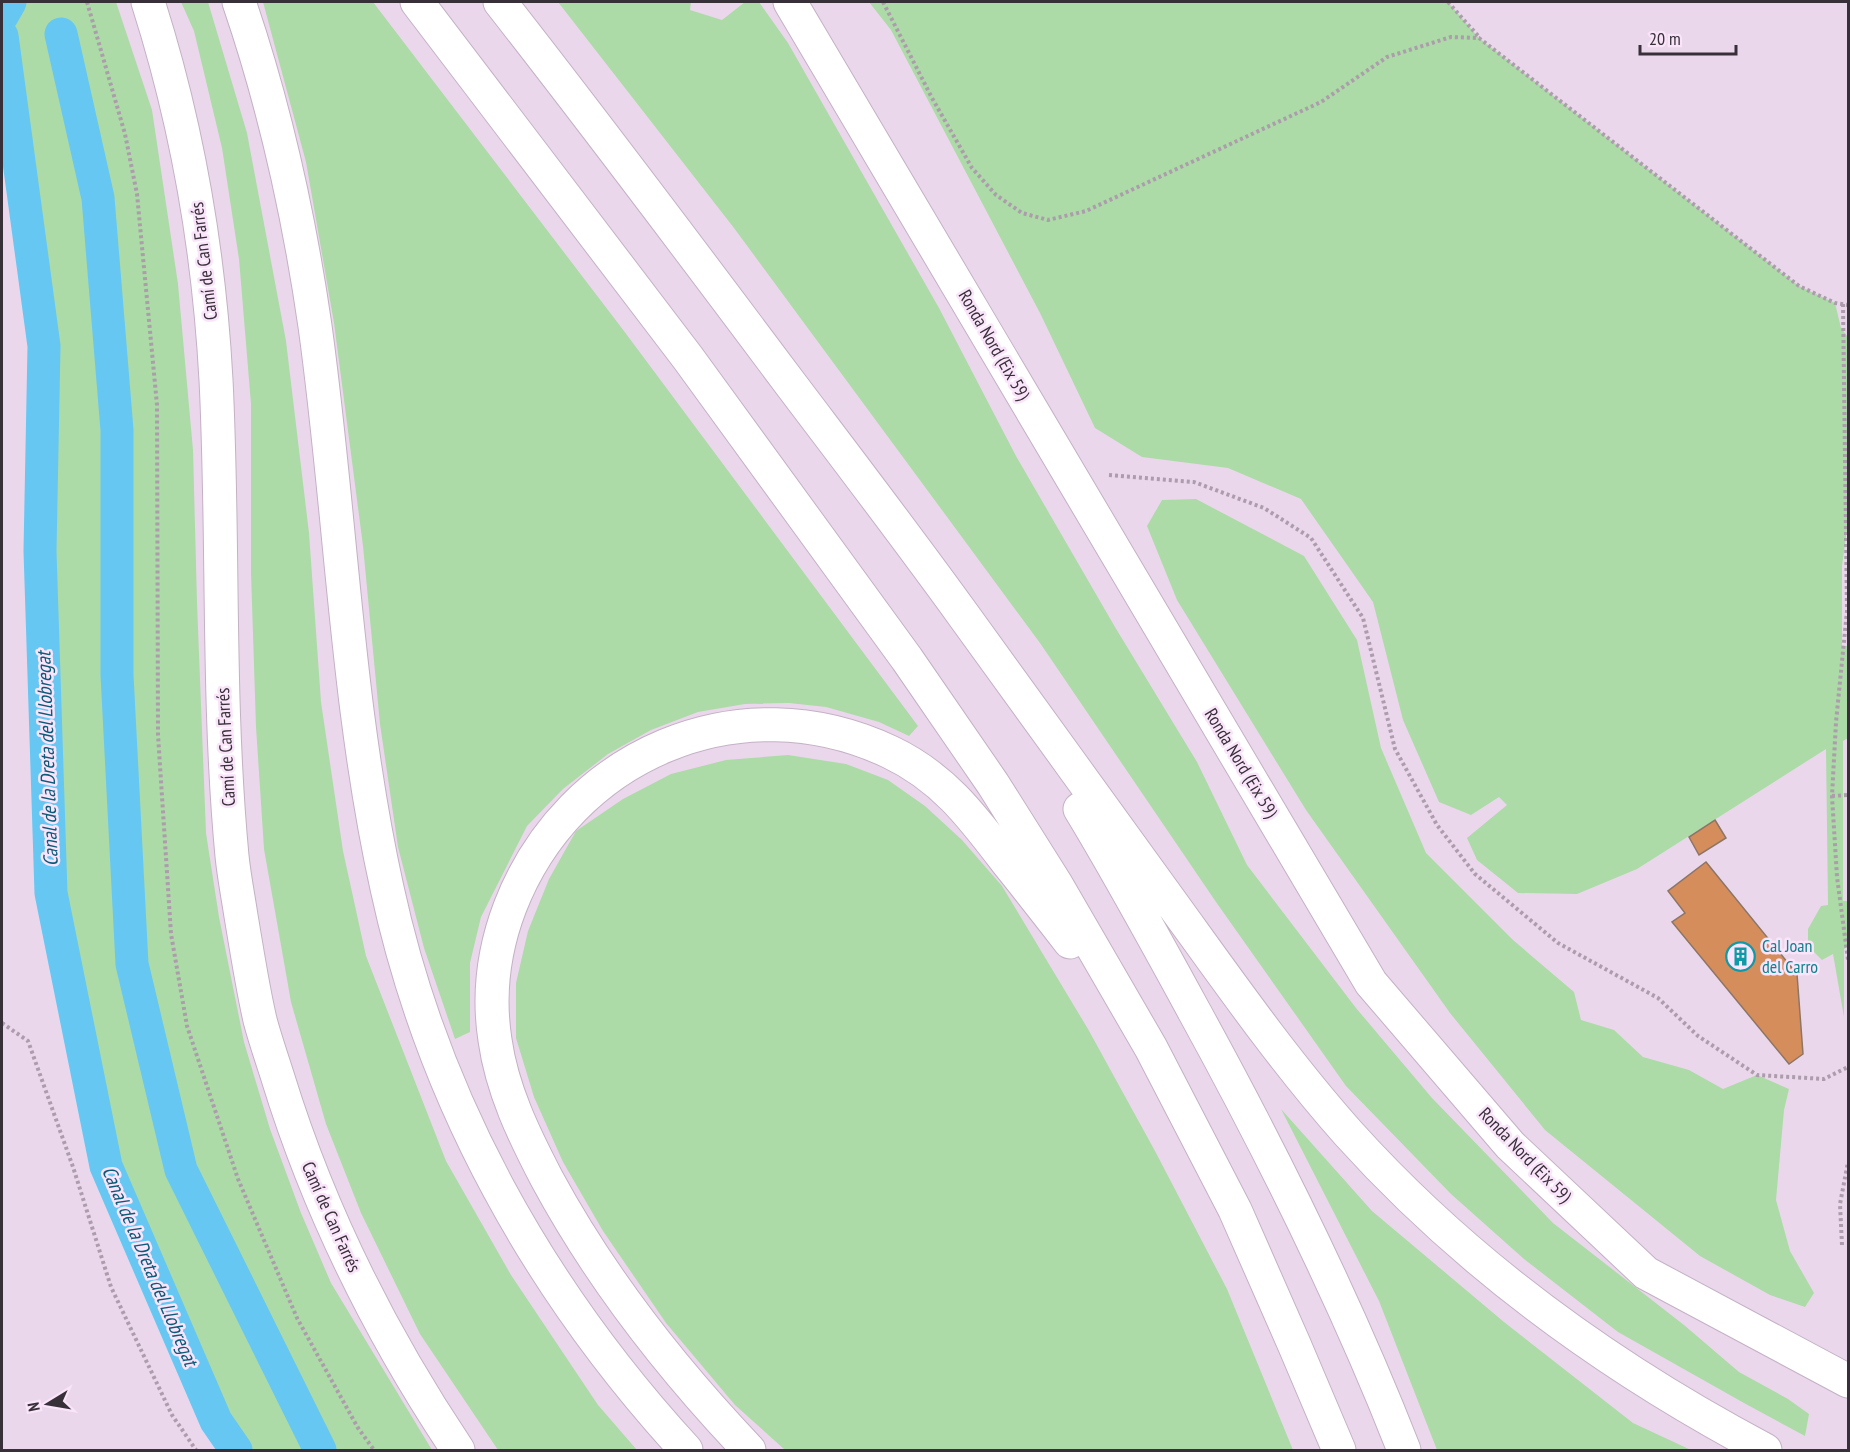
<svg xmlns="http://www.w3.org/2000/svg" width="1850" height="1452" font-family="'PT Sans Narrow',sans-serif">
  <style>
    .green { fill: #acdba7 }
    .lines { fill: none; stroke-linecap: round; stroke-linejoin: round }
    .canal { stroke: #66c7f3; stroke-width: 33 }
    .building { fill: #d68d5c; stroke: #8b7566; stroke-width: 1.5 }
    .tertiary-casing { stroke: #c4b1c5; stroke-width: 35 }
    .secondary-casing { stroke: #c4b1c5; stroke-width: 35 }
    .motorway-casing { stroke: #c4b1c5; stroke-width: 35 }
    .path { stroke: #ac9cac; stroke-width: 4; stroke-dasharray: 3 3; stroke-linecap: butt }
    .tertiary { stroke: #fff; stroke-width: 33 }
    .secondary { stroke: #fff; stroke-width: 33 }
    .motorway { stroke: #fff; stroke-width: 33 }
    .labels { text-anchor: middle; stroke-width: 5; stroke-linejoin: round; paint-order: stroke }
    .street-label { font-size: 18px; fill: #383038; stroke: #f9e4fa }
    .culture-label { font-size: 18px; fill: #0d838f; stroke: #f9e4fa; text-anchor: start }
    .water-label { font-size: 20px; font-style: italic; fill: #0a5a78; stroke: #f9e4fa }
  </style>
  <rect width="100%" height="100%" fill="#ebd7ec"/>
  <path class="green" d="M23,2H116L152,110L178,284L193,450L197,602L206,833L219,917L244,1042L270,1129L301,1213L331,1283L432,1450H247L120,1173L97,1069L62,883L52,697L54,463L51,326L35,186L12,40L17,10Z
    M181,2H208L247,133L286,341L309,533L321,702L343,851L366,956L446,1161L511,1275L598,1405L637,1450H498L420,1334L361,1213L326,1124L291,1002L264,849L256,727L251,573V404L239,259L222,148L194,31Z
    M263,2H373L624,331L918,726L909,736L879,722L826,707L789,703L745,704L698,712L651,730L608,754L563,789L527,826L481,917L470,963V1032L455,1039L424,948L398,847L380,724L363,546L334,323L306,162Z
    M558,2H691L690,10L722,20L745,2H759L788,43L939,308L1016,456L1115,627L1197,762L1247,865L1356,1008L1432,1098L1553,1223L1684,1325L1739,1372L1788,1399L1809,1414L1805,1436L1744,1403L1618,1332L1524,1259L1451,1194L1346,1086L1216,902L1040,643L734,228Z
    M869,2H1448L1479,38L1799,286L1835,303L1841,328L1848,337V522L1842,566V646H1848V738L1843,741V901H1848V946L1844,949V1017L1833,954L1822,960L1808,946V929L1821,906L1828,905L1826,749L1637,869L1577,894L1518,893L1477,860L1467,838L1507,805L1499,797L1471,815L1439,802L1403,720L1373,602L1301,499L1228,468L1142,457L1095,428L1040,313L891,30Z
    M1196,499L1304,556L1357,640L1381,748L1426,853L1513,940L1574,992L1581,1020L1614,1030L1643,1057L1689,1070L1723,1089L1757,1075L1789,1089L1784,1110L1776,1200L1790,1251L1814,1293L1805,1307L1770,1295L1700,1256L1545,1130L1450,1013L1306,810L1177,600L1147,526L1162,500Z
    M788,755L846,764L888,780L925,806L962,840L1002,886L1088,1029L1155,1151L1227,1289L1293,1450H785L735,1405L666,1323L603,1231L563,1162L534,1097L516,1038V983L528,931L549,879L576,831L623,799L671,774L726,760Z
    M1281,1109L1372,1211L1504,1322L1633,1423L1691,1450H1437L1379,1301Z"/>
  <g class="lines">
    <path class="canal" d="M2,16L10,2
      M61,34L98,198L117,430V675L132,964L181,1170L320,1450
      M2,36L44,346L40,551L51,893L106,1166L216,1421L236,1450"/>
  </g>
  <path class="building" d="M1715,820L1726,838L1699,855L1689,837Z
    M1706,862L1797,974L1803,1054L1789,1064L1672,922L1685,913L1668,891Z"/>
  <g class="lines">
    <defs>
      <path id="tertiary" d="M148,2C187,124 209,251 216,380C224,538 217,698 232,856C234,876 238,896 241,916C247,951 252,985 260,1020C265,1039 272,1059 278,1078C319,1211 381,1335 458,1450"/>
      <path id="secondary" d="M790,2L1371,983L1510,1145L1646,1273L1848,1381"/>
      <path id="motorway" d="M239,2C275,107 299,216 315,326C341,513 346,703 387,888C433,1101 540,1291 686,1450
        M417,2L688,358L907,659L993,784L1056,884L1151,1048L1235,1210L1294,1344L1339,1450
        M500,2C598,127 694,255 789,382C848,460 907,537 964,616C1035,714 1105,811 1176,909C1231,985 1285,1062 1348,1133C1466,1264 1610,1368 1765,1450
        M1080,809C1120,875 1157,943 1194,1011C1272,1153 1345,1299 1404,1450
        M749,1450C671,1368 601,1279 547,1179C524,1135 502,1090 495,1040C488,995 494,949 510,907C569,754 740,681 890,752C943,777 972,816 1007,862C1028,888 1049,915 1070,942"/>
    </defs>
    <use href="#tertiary" class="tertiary-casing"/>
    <use href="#secondary" class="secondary-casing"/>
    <use href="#motorway" class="motorway-casing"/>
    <path class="path" d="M87,2L125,134L137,194L157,405L158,735L171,934L187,1026L238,1179L297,1318L358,1428L374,1450
      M883,2L932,98L972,168L996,195L1022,213L1048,220L1086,211L1321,102L1387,57L1451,37L1479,38L1799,286L1835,303L1848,305
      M1448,2L1479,37
      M1843,304L1847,611L1836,722L1832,796L1837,877L1848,960
      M1109,475L1194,482L1264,508L1311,538L1363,618L1395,749L1437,825L1475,874L1558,943L1658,998L1698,1036L1757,1075L1824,1079L1848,1067
      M1832,796L1848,795
      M2,1023L28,1041L73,1167L111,1287L172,1415L196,1450
      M1842,1245L1840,1204L1848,1162"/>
    <use href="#tertiary" class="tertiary"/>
    <use href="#secondary" class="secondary"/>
    <use href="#motorway" class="motorway"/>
  </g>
  <defs>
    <symbol id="building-ring" viewBox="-11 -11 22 22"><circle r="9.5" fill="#f9e4fa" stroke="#0f9aa8" stroke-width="1.5"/><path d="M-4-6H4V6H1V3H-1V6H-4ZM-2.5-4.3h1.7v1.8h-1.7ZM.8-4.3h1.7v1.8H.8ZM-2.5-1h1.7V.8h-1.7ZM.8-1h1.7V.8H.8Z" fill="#0f9aa8"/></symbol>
  </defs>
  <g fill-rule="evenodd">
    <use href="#building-ring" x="1724" y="940" width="33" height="33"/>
  </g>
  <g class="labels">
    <g class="street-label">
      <text transform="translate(204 261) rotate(-97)" y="6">Camí de Can Farrés</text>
      <text transform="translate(994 345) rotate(60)" y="6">Ronda Nord (Eix 59)</text>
      <text transform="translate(226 747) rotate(-93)" y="6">Camí de Can Farrés</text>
      <text transform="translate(1241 763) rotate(59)" y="6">Ronda Nord (Eix 59)</text>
      <text transform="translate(1525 1155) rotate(46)" y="6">Ronda Nord (Eix 59)</text>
      <text transform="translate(331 1217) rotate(66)" y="6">Camí de Can Farrés</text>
    </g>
    <g class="culture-label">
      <text x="1762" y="952">Cal Joan<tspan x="1762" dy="21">del Carro</tspan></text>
    </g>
    <g class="water-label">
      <text transform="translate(47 759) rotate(-92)" y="7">Canal de la Dreta del Llobregat</text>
      <text transform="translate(150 1266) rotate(67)" y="7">Canal de la Dreta del Llobregat</text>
    </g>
  </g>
  <rect width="1850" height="1452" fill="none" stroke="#383038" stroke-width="6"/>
  <g transform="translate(48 1404) rotate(259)" stroke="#f9e4fa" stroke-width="4.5" paint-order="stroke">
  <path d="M0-4.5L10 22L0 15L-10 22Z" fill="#383038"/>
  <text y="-9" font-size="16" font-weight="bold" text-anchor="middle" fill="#383038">N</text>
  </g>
  <path d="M1640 45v9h96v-9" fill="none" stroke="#383038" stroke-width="3"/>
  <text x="1649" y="45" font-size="18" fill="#383038" stroke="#f9e4fa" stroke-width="4.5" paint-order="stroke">20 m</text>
</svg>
